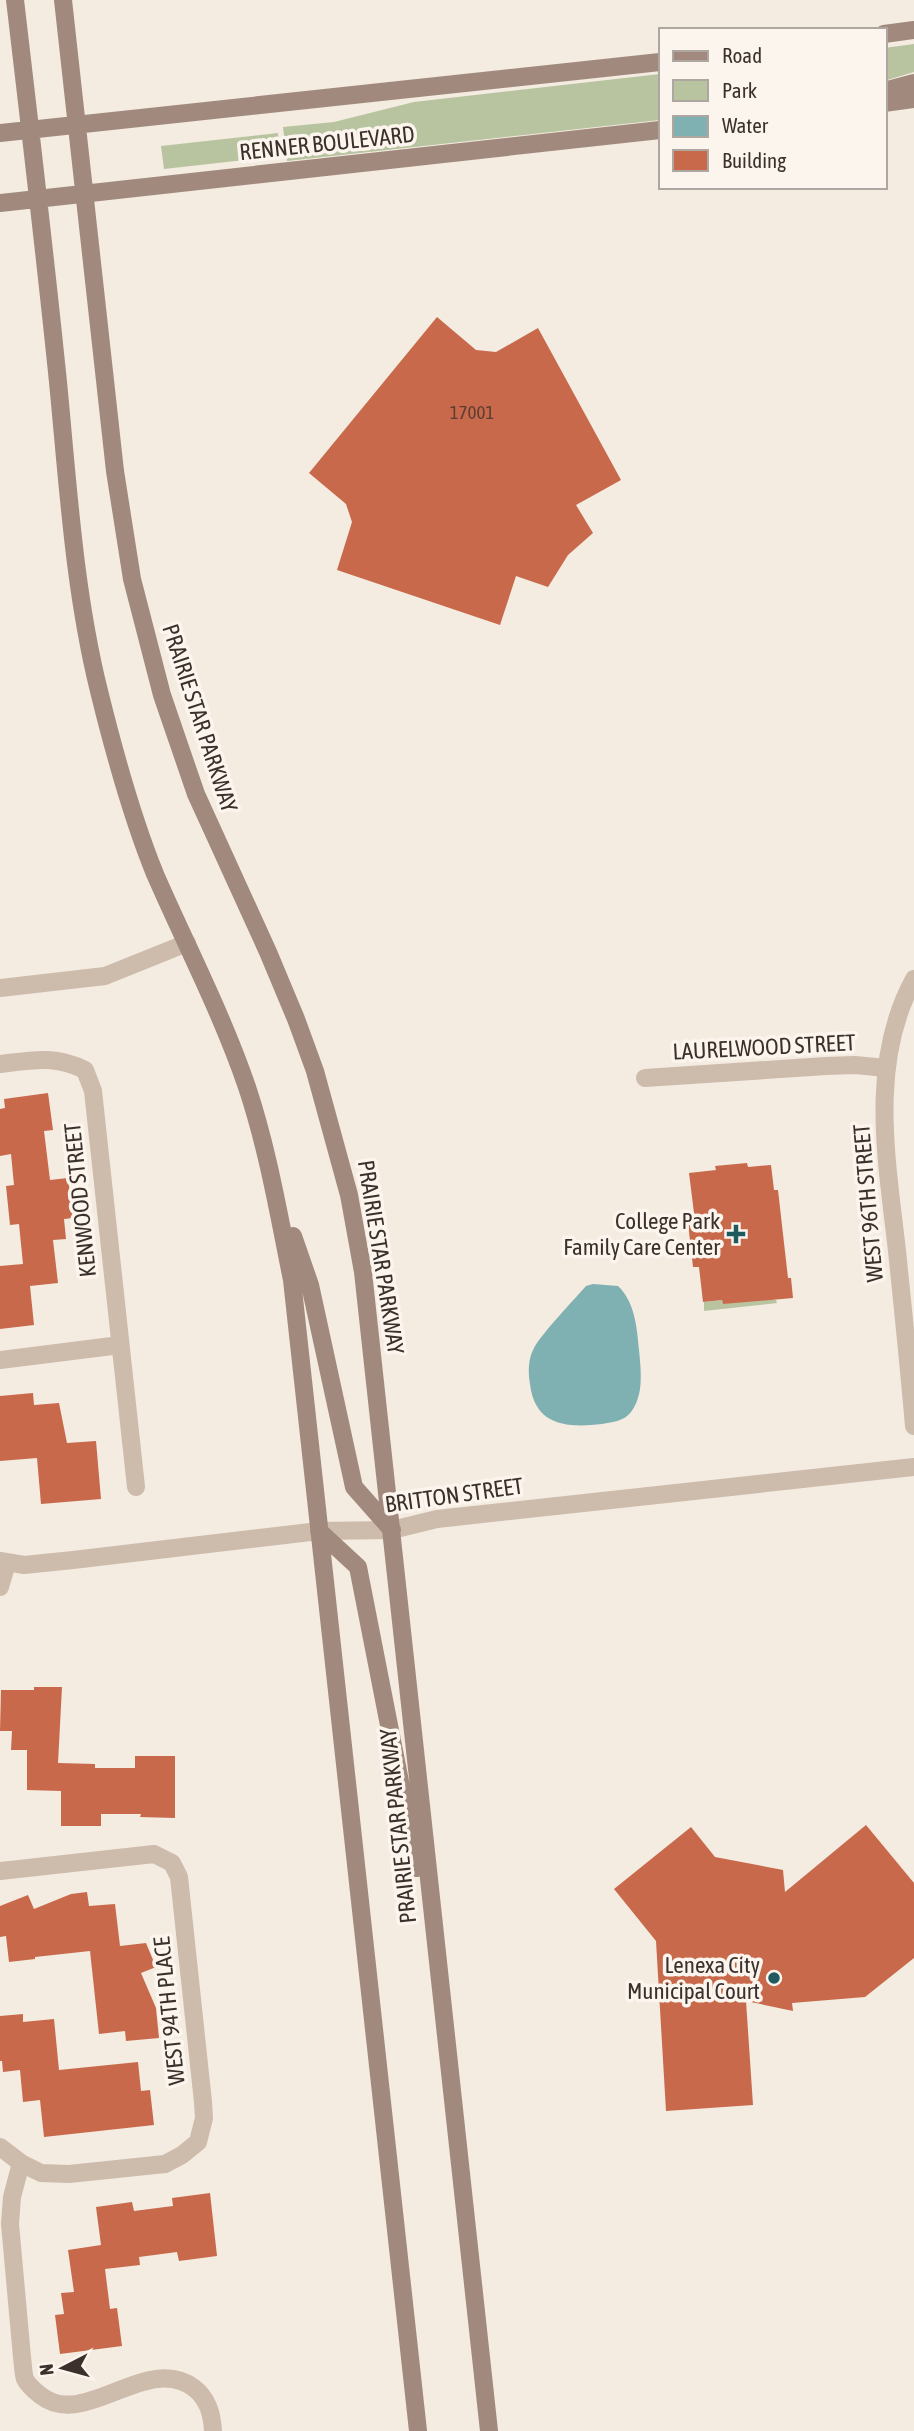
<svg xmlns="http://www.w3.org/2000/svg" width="914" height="2431" font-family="'Asap Condensed',sans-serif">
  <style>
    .green { fill: #b8c4a0 }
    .water { fill: #7fb0b2 }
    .building { fill: #c8694b }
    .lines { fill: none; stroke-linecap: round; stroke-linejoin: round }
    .minor { stroke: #cdbbac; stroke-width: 18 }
    .secondary { stroke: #a18a7d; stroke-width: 18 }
    .poi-dot { fill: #1f5a5e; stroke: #fbf5ee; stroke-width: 2.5 }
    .labels { text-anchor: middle; stroke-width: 7; stroke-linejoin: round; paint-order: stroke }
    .number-label { font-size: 19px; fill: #5e3e33 }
    .street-label { font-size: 23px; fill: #3b302b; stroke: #fbf5ee }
    .poi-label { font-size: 23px; fill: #3b302b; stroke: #fbf5ee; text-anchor: end }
  </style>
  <rect width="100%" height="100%" fill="#f4ebe1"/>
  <path class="green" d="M914,44V72L884,81V48Z
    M660,74V120L287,161L283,127L334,122L414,102Z
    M278,133L280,156L164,169L161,146Z
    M772,1294L773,1300H776L777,1303L704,1311V1302L722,1300L723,1304Z"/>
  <path class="water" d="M593,1284L618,1286C635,1302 637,1328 639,1350C641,1371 644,1395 631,1412C624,1421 613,1422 602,1424C567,1428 535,1426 530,1384C528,1372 528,1359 534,1348C543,1332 573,1301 586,1286Z"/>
  <path class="building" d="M437,317L476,350L496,352L538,328L621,480L576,505L593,533L568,555L548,587L516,576L500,625L337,570L352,522L346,504L309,473Z
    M48,1093L53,1130L44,1131L50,1180L68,1178L73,1218L64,1219L66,1239L53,1240L58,1283L30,1286L34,1325L0,1329V1266L23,1264L19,1224L10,1225L6,1186L14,1185L11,1154L0,1156V1109L5,1108L4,1099Z
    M747,1163L748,1167L771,1165L774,1190H778L788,1278H791L793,1298L723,1304L722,1300L703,1302L699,1267H693L687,1214L694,1213L689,1173L716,1170L715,1166Z
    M33,1393L34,1405L59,1403L67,1443L96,1441L101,1499L41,1504L37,1458L0,1461V1396Z
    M34,1687H62L58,1763L95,1764V1768H135V1756H175V1818L140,1817L141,1814H101V1826H61V1791L27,1790V1750H11L12,1731H0L1,1690H34Z
    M866,1825L914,1883V1958L865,1997L792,2003L793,2011L746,2001L753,2105L666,2111L656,1941L614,1889L691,1827L715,1857L783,1870L785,1892Z
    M87,1892L89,1906L115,1904L120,1946L146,1943L156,1967L141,1973L156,2008L159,2038L126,2041L125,2031L99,2034L90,1951L35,1957V1959L9,1962L6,1936L0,1937V1906L28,1895L34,1909L71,1894Z
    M23,2014V2022L54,2019L59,2070L138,2062L141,2091L150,2090L154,2125L44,2137L40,2100L23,2102L20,2070L3,2072L2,2061H0V2016Z
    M210,2193L217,2256L179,2261L177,2252L139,2257L140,2265L105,2269L110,2309L117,2308L122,2346L60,2354L55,2315L64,2314L61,2293L74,2292L68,2250L101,2245L96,2207L132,2202L134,2211L173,2206L172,2198Z"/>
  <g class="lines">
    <path class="minor" d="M914,979C868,1063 887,1161 897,1251C903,1309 909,1367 914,1426
      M0,988L105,976L187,943
      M0,1064C33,1060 55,1055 85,1070L93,1091L136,1487
      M645,1078L826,1066L855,1065L886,1068
      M0,1360L120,1345
      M0,1561L24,1565L73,1560L319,1531L392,1530L437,1519L914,1467
      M0,1587L7,1563
      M0,1871L154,1854L172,1863L179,1877L203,2102L204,2118L198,2142L182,2155L165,2164L69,2174L41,2173L21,2163
      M0,2147L21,2163L12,2197L10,2224L22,2357C23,2364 23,2373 25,2379C28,2385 35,2391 40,2395C84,2431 147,2352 194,2388C208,2399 212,2414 213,2431"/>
    <path class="secondary" d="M15,0C30,127 45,254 58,382C68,485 74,590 99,691C114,752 131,815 155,874C186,945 222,1014 247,1087C268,1150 279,1216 292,1280L418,2431
      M63,0L115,471L132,579L162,695L196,794L268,952L296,1019L315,1071L349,1195L363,1272L489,2431
      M884,34L914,30
      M884,91L914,83
      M884,103L914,99
      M0,133L660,62
      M0,203L660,130
      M293,1236L310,1285L354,1487L392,1530
      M319,1531L358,1567L417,1868"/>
  </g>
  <g class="poi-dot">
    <path d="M732.5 1223.5h7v7h7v7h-7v7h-7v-7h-7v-7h7z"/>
    <circle cx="774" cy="1978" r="7"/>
  </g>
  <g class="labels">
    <g class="number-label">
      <text x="472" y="419">17001</text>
    </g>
    <g class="street-label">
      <text transform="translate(327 143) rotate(-6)" y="8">RENNER BOULEVARD</text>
      <text transform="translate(200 718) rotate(72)" y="8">PRAIRIE STAR PARKWAY</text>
      <text transform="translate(764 1047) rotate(-3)" y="8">LAURELWOOD STREET</text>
      <text transform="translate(80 1200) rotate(-96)" y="8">KENWOOD STREET</text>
      <text transform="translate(868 1203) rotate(-95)" y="8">WEST 96TH STREET</text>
      <text transform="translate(381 1257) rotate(81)" y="8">PRAIRIE STAR PARKWAY</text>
      <text transform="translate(454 1495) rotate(-8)" y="8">BRITTON STREET</text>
      <text transform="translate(398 1826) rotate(-96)" y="8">PRAIRIE STAR PARKWAY</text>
      <text transform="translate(169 2011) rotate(-96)" y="8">WEST 94TH PLACE</text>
    </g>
    <g class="poi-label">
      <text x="720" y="1229">College Park<tspan x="720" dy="26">Family Care Center</tspan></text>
      <text x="760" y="1973">Lenexa City<tspan x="760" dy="26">Municipal Court</tspan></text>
    </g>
  </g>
  <rect x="659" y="28" width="228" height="161" fill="#fbf5ee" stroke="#aea6a0" stroke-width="2"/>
  <rect x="673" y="51" width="35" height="10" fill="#a18a7d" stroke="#aea6a0" stroke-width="2"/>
  <text x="722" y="63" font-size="21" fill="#3b302b">Road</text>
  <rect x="673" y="80" width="35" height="21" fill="#b8c4a0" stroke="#aea6a0" stroke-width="2"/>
  <text x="722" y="98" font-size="21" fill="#3b302b">Park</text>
  <rect x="673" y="116" width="35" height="21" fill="#7fb0b2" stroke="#aea6a0" stroke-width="2"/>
  <text x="722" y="133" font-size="21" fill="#3b302b">Water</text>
  <rect x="673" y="150" width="35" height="21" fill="#c8694b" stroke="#aea6a0" stroke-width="2"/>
  <text x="722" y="168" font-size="21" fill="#3b302b">Building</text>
  <g transform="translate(63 2368) rotate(264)" stroke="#fbf5ee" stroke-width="5" paint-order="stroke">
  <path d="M0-5L12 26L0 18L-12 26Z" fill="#3b302b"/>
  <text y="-10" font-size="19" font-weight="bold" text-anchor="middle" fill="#3b302b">N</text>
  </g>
</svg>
